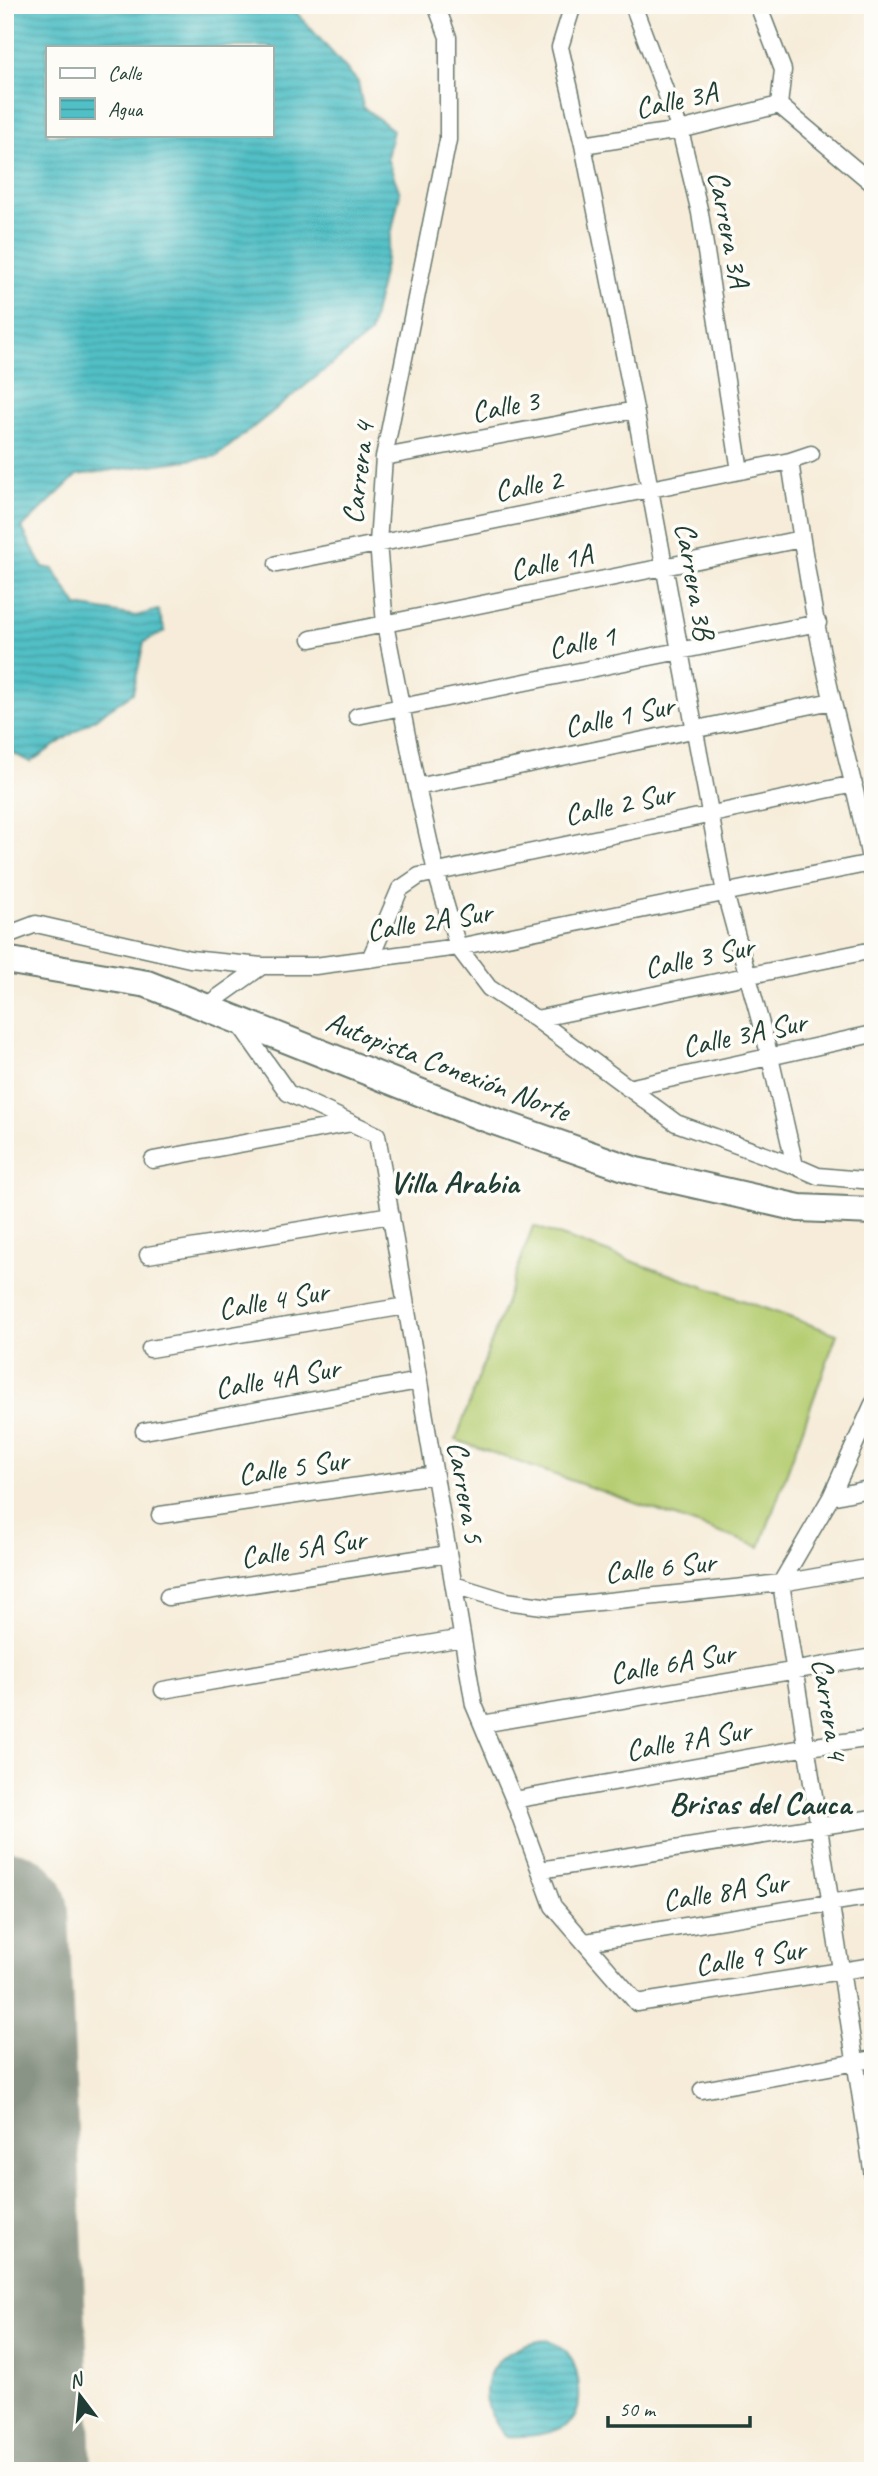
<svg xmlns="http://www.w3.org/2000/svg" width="878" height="2476" font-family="Caveat,sans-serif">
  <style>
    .garden { fill: #b6cd72; stroke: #6a8553; stroke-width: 2 }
    .water { fill: url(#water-rules); stroke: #387e7d; stroke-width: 2; fill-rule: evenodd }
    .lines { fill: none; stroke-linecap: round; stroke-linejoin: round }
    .runway { stroke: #8a9486; stroke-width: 128 }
    .minor-casing { stroke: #6a7a6e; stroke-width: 19 }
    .trunk-casing { stroke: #6a7a6e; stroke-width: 30 }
    .minor { stroke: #fff; stroke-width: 16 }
    .trunk { stroke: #fff; stroke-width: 26 }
    .labels { text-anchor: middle; stroke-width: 7; stroke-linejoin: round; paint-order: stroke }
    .street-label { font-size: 30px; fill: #1f3d34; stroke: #fdfcf7 }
    .neighbourhood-label { font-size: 32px; font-weight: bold; fill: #1f3d34; stroke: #fdfcf7 }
  </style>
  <defs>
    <pattern id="water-rules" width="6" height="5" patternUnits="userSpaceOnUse" patternTransform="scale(1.75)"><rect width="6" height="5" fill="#51c0c6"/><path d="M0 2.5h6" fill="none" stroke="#439da2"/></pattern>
  </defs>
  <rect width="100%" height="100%" fill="#fdfcf7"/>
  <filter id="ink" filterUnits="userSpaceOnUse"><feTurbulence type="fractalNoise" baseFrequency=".0143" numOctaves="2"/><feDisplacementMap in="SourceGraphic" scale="14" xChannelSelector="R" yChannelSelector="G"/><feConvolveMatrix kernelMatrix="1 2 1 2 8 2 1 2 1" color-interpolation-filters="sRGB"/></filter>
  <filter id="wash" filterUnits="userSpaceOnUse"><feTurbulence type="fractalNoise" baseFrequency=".00686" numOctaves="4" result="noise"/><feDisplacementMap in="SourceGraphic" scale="28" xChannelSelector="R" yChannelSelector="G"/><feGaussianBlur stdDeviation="1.57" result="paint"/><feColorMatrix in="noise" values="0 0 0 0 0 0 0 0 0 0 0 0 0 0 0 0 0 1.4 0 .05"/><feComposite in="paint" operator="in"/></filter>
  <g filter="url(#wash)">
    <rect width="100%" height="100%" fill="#f6ecd9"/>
    <path class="garden" d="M533,1226L837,1334L760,1547L456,1440Z"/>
    <path class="water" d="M5,5H290L358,82L363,107L393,130L387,158L400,193L370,334L217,456L77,475L22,528L43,567L53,569L77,606L136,616L158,610L165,631L144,642L133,693L30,762L5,749ZM47,47H271V135H47Z
      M547,2340C554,2344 565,2348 569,2355C580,2370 586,2414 567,2425C549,2436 525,2437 504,2436C497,2424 487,2411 486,2397C484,2361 516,2343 547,2340Z"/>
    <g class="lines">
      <path class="runway" d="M5,1914L28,2471"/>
    </g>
  </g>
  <g filter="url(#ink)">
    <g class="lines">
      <defs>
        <path id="minor" d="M436,5L448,37V140L384,457L378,543L385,624L417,787L436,872L458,947L489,988L536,1019L676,1123L795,1166L818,1176L873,1181
          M573,5L560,47L583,145L635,409L725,893L770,1057L795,1166
          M633,5L680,130L700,213L740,471
          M758,5L783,70L779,105L873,184
          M583,145L680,130L779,105
          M384,457L635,410
          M790,461C802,542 814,624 833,703C847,760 863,817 873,875
          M277,564L790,461L811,454
          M311,639L801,539
          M357,716L818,623
          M417,787L832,701
          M5,945L7,935L36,924L190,959L262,966H315L458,947L871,863
          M370,959L400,889L419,876L854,784
          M206,1006L262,966
          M536,1019L873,950
          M238,1022L288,1093L377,1135L474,1705L514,1800L553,1906L637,2003L873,1966
          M628,1088L873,1034
          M153,1160L352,1123
          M148,1255L391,1215
          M150,1349L406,1306
          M873,1404L831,1497L781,1583L873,2176
          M144,1431L419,1381
          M831,1497L873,1488
          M160,1515L434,1475
          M454,1585L506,1601L550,1607L781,1583L873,1567
          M168,1597L448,1554
          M163,1690L462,1638
          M482,1724L873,1657
          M514,1800L808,1747L873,1738
          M540,1870L873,1818
          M586,1942L873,1896
          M702,2090L873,2059"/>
        <path id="trunk" d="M5,960L147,984L477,1115L636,1171L799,1208L873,1211"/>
      </defs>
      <use href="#minor" class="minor-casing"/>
      <use href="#trunk" class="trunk-casing"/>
      <use href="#minor" class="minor"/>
      <use href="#trunk" class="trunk"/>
    </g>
  </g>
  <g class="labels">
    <g class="street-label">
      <text transform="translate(676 100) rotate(-12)" y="10">Calle 3A</text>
      <text transform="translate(729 229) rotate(79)" y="10">Carrera 3A</text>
      <text transform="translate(505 406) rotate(-11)" y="10">Calle 3</text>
      <text transform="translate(358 473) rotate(-83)" y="10">Carrera 4</text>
      <text transform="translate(528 485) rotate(-11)" y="10">Calle 2</text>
      <text transform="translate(551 562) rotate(-12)" y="10">Calle 1A</text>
      <text transform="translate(695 581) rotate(80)" y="10">Carrera 3B</text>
      <text transform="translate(582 642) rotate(-12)" y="10">Calle 1</text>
      <text transform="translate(619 716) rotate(-12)" y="10">Calle 1 Sur</text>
      <text transform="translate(619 804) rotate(-12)" y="10">Calle 2 Sur</text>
      <text transform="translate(429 921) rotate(-9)" y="10">Calle 2A Sur</text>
      <text transform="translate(699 957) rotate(-12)" y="10">Calle 3 Sur</text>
      <text transform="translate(744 1034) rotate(-12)" y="10">Calle 3A Sur</text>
      <text transform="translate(448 1066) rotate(21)" y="10">Autopista Conexión Norte</text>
      <text transform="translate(273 1300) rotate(-10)" y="10">Calle 4 Sur</text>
      <text transform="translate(277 1378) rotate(-10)" y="10">Calle 4A Sur</text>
      <text transform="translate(293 1467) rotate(-8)" y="10">Calle 5 Sur</text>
      <text transform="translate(466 1492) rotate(80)" y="10">Carrera 5</text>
      <text transform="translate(303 1548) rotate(-9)" y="10">Calle 5A Sur</text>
      <text transform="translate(660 1567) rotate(-6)" y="10">Calle 6 Sur</text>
      <text transform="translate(672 1663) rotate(-10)" y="10">Calle 6A Sur</text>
      <text transform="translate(830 1709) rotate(81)" y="10">Carrera 4</text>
      <text transform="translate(688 1740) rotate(-10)" y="10">Calle 7A Sur</text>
      <text transform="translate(725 1891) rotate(-9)" y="10">Calle 8A Sur</text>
      <text transform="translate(750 1957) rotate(-9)" y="10">Calle 9 Sur</text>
    </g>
    <g class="neighbourhood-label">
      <text x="454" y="1193">Villa Arabia</text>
      <text x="760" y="1814">Brisas del Cauca</text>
    </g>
  </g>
  <rect width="878" height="2476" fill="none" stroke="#fdfcf7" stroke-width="28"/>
  <rect x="46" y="46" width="228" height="91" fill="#fdfcf7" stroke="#a4b0a9" stroke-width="2"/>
  <rect x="60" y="68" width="35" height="10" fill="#ffffff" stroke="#a4b0a9" stroke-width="2"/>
  <text x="108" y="80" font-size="21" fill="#1f3d34">Calle</text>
  <rect x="60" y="98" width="35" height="21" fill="url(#water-rules)" stroke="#a4b0a9" stroke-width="2"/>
  <text x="108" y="116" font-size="21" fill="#1f3d34">Agua</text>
  <g transform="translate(80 2396) rotate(344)" stroke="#fdfcf7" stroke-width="5" paint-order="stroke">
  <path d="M0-5L12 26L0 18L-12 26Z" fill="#1f3d34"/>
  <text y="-10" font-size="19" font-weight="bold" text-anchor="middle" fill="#1f3d34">N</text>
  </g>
  <path d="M608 2416v10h142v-10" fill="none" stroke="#1f3d34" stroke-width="3.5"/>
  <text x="619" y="2416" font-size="21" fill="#1f3d34" stroke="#fdfcf7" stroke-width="5" paint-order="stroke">50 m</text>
</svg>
